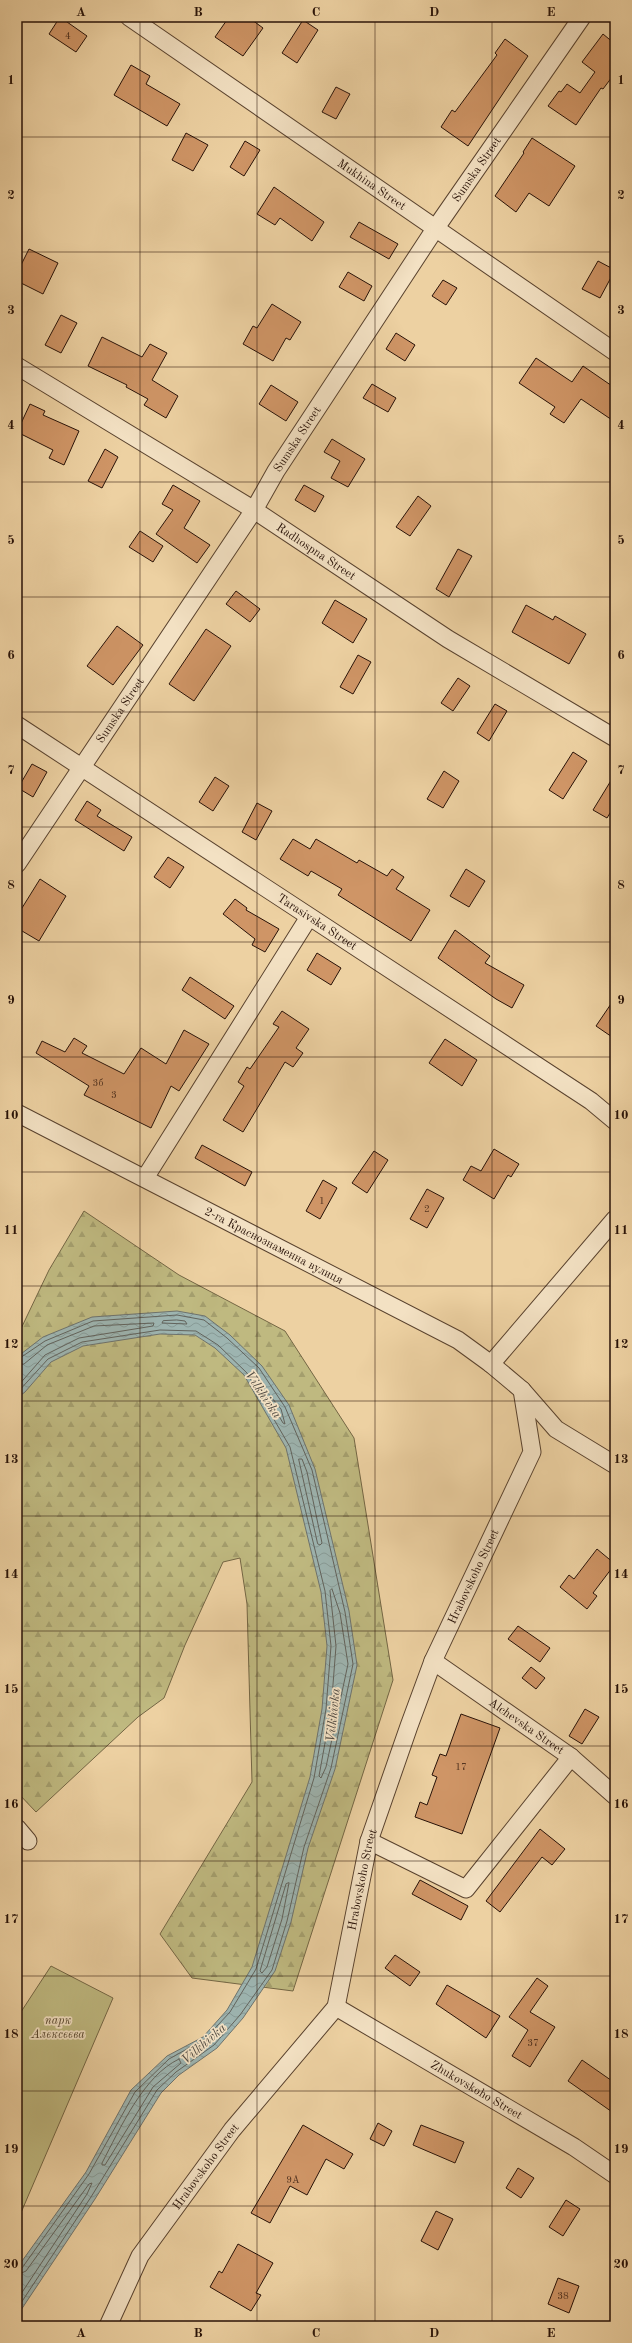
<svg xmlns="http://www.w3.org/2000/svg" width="632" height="2343" font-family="'Old Standard TT',serif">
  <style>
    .forest { fill: url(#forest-firs); stroke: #746644 }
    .green { fill: #bfb980; stroke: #746644 }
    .water { fill: url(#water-waves); stroke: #6e736d }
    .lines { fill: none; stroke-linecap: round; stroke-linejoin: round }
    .shore { stroke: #62635c; stroke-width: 1 }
    .building { fill: #cf9566; stroke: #281208 }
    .street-casing { stroke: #59422e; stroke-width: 19 }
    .street { stroke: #f3e1c3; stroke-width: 17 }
    .grid { fill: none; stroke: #281208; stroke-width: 1; stroke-opacity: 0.55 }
    .labels { text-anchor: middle; stroke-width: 3.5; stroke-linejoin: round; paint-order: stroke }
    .number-label { font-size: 10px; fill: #523320 }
    .street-label { font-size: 12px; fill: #281208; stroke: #f3e1c3 }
    .park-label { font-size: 12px; font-style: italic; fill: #55442c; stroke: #f3e1c3 }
    .water-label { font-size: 13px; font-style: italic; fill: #514b43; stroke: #f3e1c3 }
    .neatline { fill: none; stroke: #281208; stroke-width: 1.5 }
    .grid-label { font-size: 13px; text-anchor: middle; font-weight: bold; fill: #281208 }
  </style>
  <defs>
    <pattern id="forest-firs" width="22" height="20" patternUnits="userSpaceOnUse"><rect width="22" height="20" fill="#bfb980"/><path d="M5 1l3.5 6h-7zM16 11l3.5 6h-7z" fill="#a49e6d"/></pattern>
    <pattern id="water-waves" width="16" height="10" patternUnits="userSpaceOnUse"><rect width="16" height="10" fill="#9db4b0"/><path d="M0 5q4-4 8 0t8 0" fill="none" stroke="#879a96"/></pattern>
  </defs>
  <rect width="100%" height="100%" fill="#edd1a2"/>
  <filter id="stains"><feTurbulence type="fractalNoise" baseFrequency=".005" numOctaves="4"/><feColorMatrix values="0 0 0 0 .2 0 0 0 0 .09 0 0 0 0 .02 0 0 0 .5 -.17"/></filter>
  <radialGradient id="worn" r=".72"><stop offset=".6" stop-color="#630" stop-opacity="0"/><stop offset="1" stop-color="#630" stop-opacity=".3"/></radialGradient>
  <path class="forest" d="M84,1211L179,1275L285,1331L354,1438L393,1680L293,1991L192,1978L160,1934L252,1782L247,1604L240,1558L223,1562L185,1645L164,1698L138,1717L36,1812L17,1792V1337L49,1270Z"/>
  <path class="green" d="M51,1966L113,1998L17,2222V2088L20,2079L17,2077V2018Z"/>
  <path class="water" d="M177,1311L205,1316L230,1335L262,1366L289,1405L315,1469L349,1611L357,1665L335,1769L308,1848L291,1922L275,1971L243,2018L217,2048L179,2075L161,2093L95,2199L17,2316V2268L86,2172L131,2090L167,2056L203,2037L227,2010L252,1967L310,1777L322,1709L327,1646L321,1592L286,1448L244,1375L215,1348L195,1335L160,1334L83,1346L51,1362L25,1392L17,1398V1357L43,1337L92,1317Z"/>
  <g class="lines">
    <path class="shore" d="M177,1320L185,1321L187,1324L162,1323L163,1321Z
      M17,1360L45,1341L93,1321L177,1315L204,1320L227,1338L259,1368L285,1407L312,1470L345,1612L353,1664L331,1768L304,1847L287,1921L272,1970L240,2015L214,2045L176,2072L157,2090L91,2197L17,2309
      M17,1365L24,1364L47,1345L94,1326L154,1323L153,1326L79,1338L45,1355L17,1387
      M267,1392L281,1409L285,1424L283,1423L266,1394Z
      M17,1393L48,1359L82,1342L160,1330L196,1331L218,1345L247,1373L290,1447L325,1591L331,1646L326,1709L314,1778L256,1969L230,2012L205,2039L169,2059L135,2092L89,2174L22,2268L17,2270
      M299,1459H302L307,1472L322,1543L320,1545L318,1544Z
      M332,1589L340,1613L348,1664L326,1767L321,1778L319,1776L331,1710L336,1646L330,1591Z
      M289,1883L282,1919L267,1967L262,1973L260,1971L286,1884Z
      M179,2059L181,2063L153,2087L105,2165H102V2163C120,2129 143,2076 179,2059Z
      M17,2275L26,2271L89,2184L92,2183L87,2194L17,2300"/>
  </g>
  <path class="building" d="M60,17L87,36L76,52L49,34Z
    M229,17H248L263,28L243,56L215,37Z
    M303,20L318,30L297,63L282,53Z
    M603,34L615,44V73L603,89L601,88L576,125L548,106L559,91L561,92L567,84L580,93L595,72L582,62Z
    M505,39L528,56L468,146L441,127L452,110L455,112L497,55L495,53Z
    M131,65L150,76L146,84L180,104L167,126L114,95Z
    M336,87L350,94L336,119L322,112Z
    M186,133L208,145L193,171L172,160Z
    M532,138L575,166L549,206L529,193L516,212L495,196L524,153L523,152Z
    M245,141L260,150L244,176L230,167Z
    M274,187L324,222L312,241L280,218L275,225L257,214Z
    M359,222L398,244L389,259L350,237Z
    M29,249L58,263L43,294L17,281V273Z
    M598,261L615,270L600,298L582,289Z
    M348,272L372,286L364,301L339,287Z
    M443,280L457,288L446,305L432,296Z
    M272,304L301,322L290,340L286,338L273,361L243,344L253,326L257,328Z
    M61,315L77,323L61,353L45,345Z
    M396,333L415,345L405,361L386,349Z
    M102,337L142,357L150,344L167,353L152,380L178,396L166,418L144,405L148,399L126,387L127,385L88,366Z
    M536,358L572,382L583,366L615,388V422L581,399L564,423L550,414L555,407L519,383Z
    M372,384L396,398L388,412L363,398Z
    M271,385L298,402L286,421L259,404Z
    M30,404L45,411L43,415L79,431L64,465L49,458L53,450L17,432Z
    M332,439L365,459L348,487L331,478L340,461L324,452Z
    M105,449L118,457L102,488L88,481Z
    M173,485L200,501L184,528L210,545L197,563L156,534L173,510L162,504Z
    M304,485L324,496L315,512L295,500Z
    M418,496L431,506L410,536L396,527Z
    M140,531L163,546L153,562L129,547Z
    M458,549L472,556L449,597L436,589Z
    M236,591L260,609L250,622L226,604Z
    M335,600L367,619L353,643L322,623Z
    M526,605L553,620L555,616L586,634L569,664L512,632Z
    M117,626L143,645L113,685L87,666Z
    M206,629L231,646L194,701L169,684Z
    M358,655L371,662L353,694L340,687Z
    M458,678L470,686L453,711L441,703Z
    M495,704L507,711L489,741L477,733Z
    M573,752L587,761L563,799L549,790Z
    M32,764L47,772L33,797L18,788Z
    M444,771L459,781L443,808L427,799Z
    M615,774V805L607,818L593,810Z
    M215,777L229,786L213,811L199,802Z
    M87,801L101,810L97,816L132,837L124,851L75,820Z
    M257,803L272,811L256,840L242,832Z
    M293,839L310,849L316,839L357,863L359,860L387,876L392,869L404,877L396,889L430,910L411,941L338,895L342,889L311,871L308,876L280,859Z
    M168,857L184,867L170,888L154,877Z
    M466,869L485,881L469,907L450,896Z
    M40,879L66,896L39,941L17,928V916Z
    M235,899L247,908L246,910L279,929L265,952L252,945L255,939L223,914Z
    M455,930L490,956L485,963L524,985L512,1008L496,999L438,958Z
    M317,953L341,968L331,985L307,970Z
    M190,977L234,1006L225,1019L182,990Z
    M615,998V1039L596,1026Z
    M282,1011L309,1029L296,1048L303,1053L293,1067L285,1062L243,1132L223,1120L244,1086L238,1082L247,1067L250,1069L279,1027L273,1024Z
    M184,1030L209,1044L179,1091L171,1086L151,1128L84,1095L89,1086L36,1053L42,1041L65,1052L74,1038L87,1046L82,1053L124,1074L141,1048L166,1064Z
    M445,1039L477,1060L462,1086L429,1063Z
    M202,1145L252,1172L245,1186L195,1158Z
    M494,1149L519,1164L511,1177L508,1175L494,1199L463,1180L471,1166L481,1171Z
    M374,1151L388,1160L367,1193L352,1183Z
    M323,1180L337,1188L320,1219L306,1211Z
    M427,1189L444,1198L427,1228L410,1219Z
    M597,1549L615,1564L593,1593L597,1596L587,1609L560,1587L569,1575L574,1579Z
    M518,1626L550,1648L540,1662L508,1639Z
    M531,1667L545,1678L536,1689L522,1678Z
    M585,1709L599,1717L582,1744L569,1736Z
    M461,1714L500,1728L462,1834L415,1817L420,1802L427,1805L437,1777L432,1775L440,1754L446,1756Z
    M540,1829L565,1849L552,1865L542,1857L500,1912L486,1901Z
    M420,1880L468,1906L461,1920L412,1894Z
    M395,1955L420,1972L410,1986L385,1968Z
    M537,1978L548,1986L530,2012L555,2027L530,2067L512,2056L528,2030L509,2017Z
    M447,1985L500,2016L486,2038L436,2004Z
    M582,2060L615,2083V2114L568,2081Z
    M378,2123L392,2131L384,2146L370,2139Z
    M303,2125L353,2154L344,2169L326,2159L307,2195L290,2186L270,2223L251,2213Z
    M421,2125L464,2142L455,2163L413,2145Z
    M518,2168L534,2178L521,2198L506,2188Z
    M566,2200L580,2209L563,2236L549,2227Z
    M436,2211L453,2219L438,2250L421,2241Z
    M238,2244L273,2263L256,2293L261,2295L251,2311L210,2287L219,2271L222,2273Z
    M558,2278L579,2286L569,2313L548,2304Z"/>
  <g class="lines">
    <defs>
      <g id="street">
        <path id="s1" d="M129,17L615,352"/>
        <path id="s2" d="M17,366L254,510L448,639L615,738"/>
        <path id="s3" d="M17,725L591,1101L615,1121"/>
        <path id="s4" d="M17,864L254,510L276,471L435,229L582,17"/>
        <path id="s5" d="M17,1113L458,1340L491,1364L522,1390L556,1429L615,1465"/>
        <path d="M145,1178L309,917"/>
        <path d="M491,1364L615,1219"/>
        <path id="s6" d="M433,1661L571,1757L615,1796"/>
        <path d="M17,1828L28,1841"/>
        <path d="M369,1841L466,1889L571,1757"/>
        <path id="s7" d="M336,2007L574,2147L615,2175"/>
        <path id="s8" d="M108,2326L140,2256L232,2130L336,2007L369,1841L409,1726L433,1661L532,1452L522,1390"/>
      </g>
    </defs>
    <use href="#street" class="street-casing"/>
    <use href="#street" class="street"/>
  </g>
  <path class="grid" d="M140,17V2326M257,17V2326M375,17V2326M492,17V2326M17,137H615M17,252H615M17,367H615M17,482H615M17,597H615M17,712H615M17,827H615M17,942H615M17,1057H615M17,1172H615M17,1286H615M17,1401H615M17,1516H615M17,1631H615M17,1746H615M17,1861H615M17,1976H615M17,2091H615M17,2206H615"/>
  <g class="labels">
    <g class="number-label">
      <text x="68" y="39">4</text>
      <text x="98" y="1086">3б</text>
      <text x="114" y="1098">3</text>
      <text x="322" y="1204">1</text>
      <text x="427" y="1212">2</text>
      <text x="461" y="1770">17</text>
      <text x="533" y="2046">37</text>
      <text x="293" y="2183">9А</text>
      <text x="563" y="2299">38</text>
    </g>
    <g class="street-label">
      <text dy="4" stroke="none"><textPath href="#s4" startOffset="833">Sumska Street</textPath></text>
      <text dy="4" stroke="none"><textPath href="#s1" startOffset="295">Mukhina Street</textPath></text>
      <text dy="4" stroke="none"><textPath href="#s4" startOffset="509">Sumska Street</textPath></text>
      <text dy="4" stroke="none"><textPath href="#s2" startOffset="352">Radhospna Street</textPath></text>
      <text dy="4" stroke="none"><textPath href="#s4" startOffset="185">Sumska Street</textPath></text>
      <text dy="4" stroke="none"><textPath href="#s3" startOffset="359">Tarasivska Street</textPath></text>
      <text dy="4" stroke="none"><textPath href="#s5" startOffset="289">2-га Краснознаменна вулиця</textPath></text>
      <text dy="4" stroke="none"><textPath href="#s8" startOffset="848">Hrabovskoho Street</textPath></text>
      <text dy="4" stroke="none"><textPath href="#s6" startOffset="114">Alchevska Street</textPath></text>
      <text dy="4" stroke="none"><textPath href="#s8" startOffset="524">Hrabovskoho Street</textPath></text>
      <text dy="4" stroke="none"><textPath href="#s7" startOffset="163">Zhukovskoho Street</textPath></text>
      <text dy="4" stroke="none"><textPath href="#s8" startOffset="188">Hrabovskoho Street</textPath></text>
    </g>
    <g class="park-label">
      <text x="58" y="2024">парк<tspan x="58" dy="14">Алєксєєва</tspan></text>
    </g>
    <g class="water-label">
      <text transform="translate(264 1394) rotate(56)" y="5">Vilkhivka</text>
      <text transform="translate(332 1715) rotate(-84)" y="5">Vilkhivka</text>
      <text transform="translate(203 2043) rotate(-41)" y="5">Vilkhivka</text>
    </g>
  </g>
  <rect width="632" height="2343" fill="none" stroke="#edd1a2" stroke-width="44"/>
  <rect x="22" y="22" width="588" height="2299" class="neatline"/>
  <g class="grid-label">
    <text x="81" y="16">A</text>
    <text x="198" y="16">B</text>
    <text x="316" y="16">C</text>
    <text x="434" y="16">D</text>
    <text x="551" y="16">E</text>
    <text x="11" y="84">1</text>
    <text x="621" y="84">1</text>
    <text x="11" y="199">2</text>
    <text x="621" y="199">2</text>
    <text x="11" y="314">3</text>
    <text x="621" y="314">3</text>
    <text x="11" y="429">4</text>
    <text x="621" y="429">4</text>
    <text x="11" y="544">5</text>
    <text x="621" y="544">5</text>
    <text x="11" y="659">6</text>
    <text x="621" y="659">6</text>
    <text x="11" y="774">7</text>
    <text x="621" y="774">7</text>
    <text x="11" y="889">8</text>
    <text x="621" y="889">8</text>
    <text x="11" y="1004">9</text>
    <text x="621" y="1004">9</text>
    <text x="11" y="1119">10</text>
    <text x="621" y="1119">10</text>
    <text x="11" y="1234">11</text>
    <text x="621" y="1234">11</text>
    <text x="11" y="1348">12</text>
    <text x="621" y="1348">12</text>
    <text x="11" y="1463">13</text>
    <text x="621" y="1463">13</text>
    <text x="11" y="1578">14</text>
    <text x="621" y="1578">14</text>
    <text x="11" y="1693">15</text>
    <text x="621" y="1693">15</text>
    <text x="11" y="1808">16</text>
    <text x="621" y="1808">16</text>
    <text x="11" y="1923">17</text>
    <text x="621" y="1923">17</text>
    <text x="11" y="2038">18</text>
    <text x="621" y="2038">18</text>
    <text x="11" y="2153">19</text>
    <text x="621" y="2153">19</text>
    <text x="11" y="2268">20</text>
    <text x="621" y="2268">20</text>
    <text x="81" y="2337">A</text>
    <text x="198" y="2337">B</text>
    <text x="316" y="2337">C</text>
    <text x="434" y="2337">D</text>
    <text x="551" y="2337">E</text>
  </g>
  <rect width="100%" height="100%" filter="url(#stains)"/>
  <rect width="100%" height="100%" fill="url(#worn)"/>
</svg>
